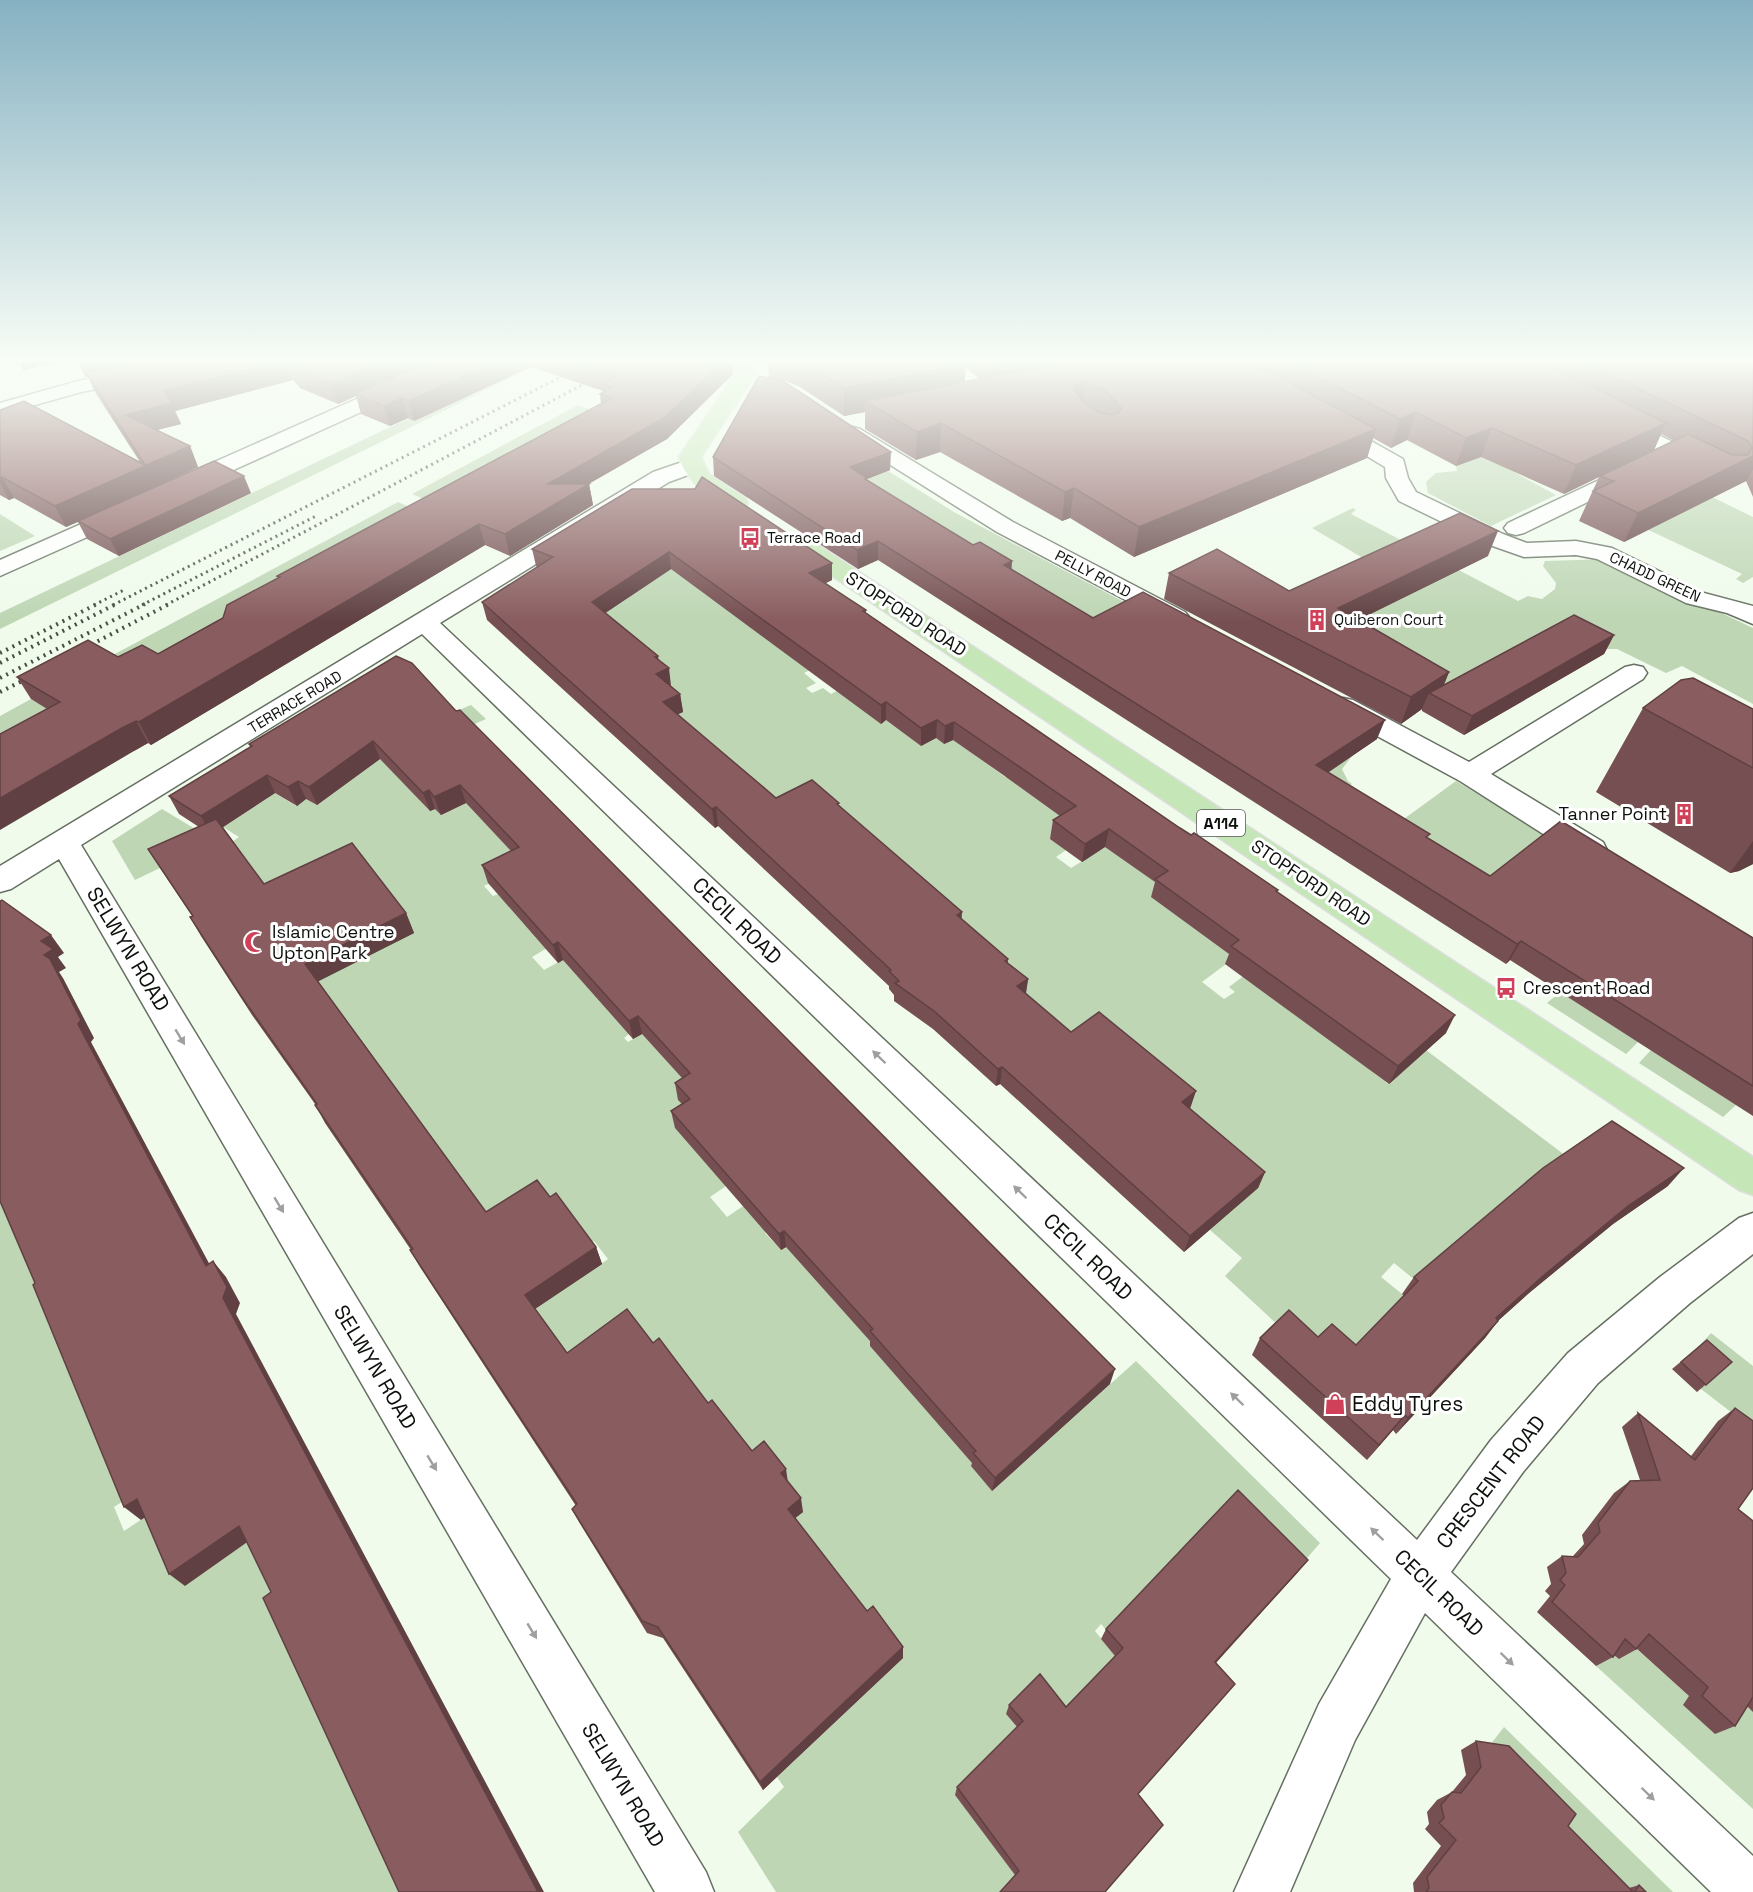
<svg xmlns="http://www.w3.org/2000/svg" width="1753" height="1892" font-family="'Space Grotesk',sans-serif">
  <style>
    .green { fill: #bed6b4 }
    .lines { fill: none; stroke-linecap: round; stroke-linejoin: round }
    .minor-casing { stroke: #667062; stroke-width: 3 }
    .primary-casing { stroke: #dddedd; stroke-width: 3 }
    .minor { fill: #fff; fill-rule: evenodd }
    .primary { fill: #c5e6b6; fill-rule: evenodd }
    .rail-far1 { stroke: #484e46; stroke-width: 3; stroke-dasharray: 2 4; stroke-linecap: butt }
    .rail { stroke: #484e46; stroke-width: 4; stroke-dasharray: 2 5; stroke-linecap: butt }
    .wall { fill: #764f52; fill-rule: evenodd }
    .shaded-wall { fill: #604042 }
    .building { fill: #895c5f; stroke: #604042; stroke-width: 1.5; fill-rule: evenodd }
    .oneway { fill: #9ea09e }
    .labels { text-anchor: middle; stroke-width: 6; stroke-linejoin: round; paint-order: stroke }
    .far-poi-label { font-size: 15px; fill: #0d110c; stroke: #fff; text-anchor: start }
    .far-street-label { font-size: 15px; fill: #0d110c; stroke: #fff }
    .shield { fill: #fff; stroke: #565855; stroke-width: 1.5 }
    .shield-label { font-size: 16px; font-weight: bold; fill: #0d110c }
    .street-label { font-size: 18px; fill: #0d110c; stroke: #fff }
    .poi-label { font-size: 18px; fill: #0d110c; stroke: #fff; text-anchor: start }
    .near-street-label { font-size: 21px; fill: #0d110c; stroke: #fff }
    .near-poi-label { font-size: 21px; fill: #0d110c; stroke: #fff; text-anchor: start }
  </style>
  <rect width="100%" height="100%" fill="#f0fbec"/>
  <path class="green" d="M552,358L0,629V613L432,407L439,410L467,397L463,393L470,396Z
    M578,405L624,421L457,513L412,494Z
    M1597,432L1514,472L1556,495L1491,526L1428,493L1426,482L1436,473L1457,471L1456,466L1481,457Z
    M888,471L954,512L1141,611L1352,756L1342,769L1348,781L1352,784L1331,798L839,480Z
    M1712,497L1753,517V577L1743,583L1736,579L1742,574L1604,509Z
    M398,502L434,518L84,699L100,662Z
    M1353,508L1356,510L1351,514L1518,601L1528,596L1542,599L1555,589L1556,583L1543,566L1545,561L1608,559L1753,628V704L1682,666L1666,673L1617,649H1601L1443,701L1329,634L1412,593L1392,575L1312,528Z
    M0,514L35,536L0,551Z
    M667,544L702,592L715,601L719,600L843,654L804,673L816,683L806,688L812,693L823,688L831,694L862,678L869,715L881,723L891,718L904,733L921,746L936,738L944,744L972,728L957,742L1005,777L1026,766L1016,784L1066,820V850L1056,857L1071,868L1112,843L1250,946L1202,982L1224,999L1235,992L1229,987L1270,956L1370,1070L1388,1084L1426,1050L1570,1159L1481,1334L1394,1263L1381,1277L1407,1298L1344,1360L1280,1327L1225,1276L1242,1258L1210,1230L1050,1063L776,817L537,619L570,598L605,613L628,598Z
    M31,699L54,713L0,785V716Z
    M471,705L486,719L450,735L417,797L430,811L435,809L441,815L475,799L528,863L484,886L493,896L498,894L547,948L532,957L544,970L599,940L629,1034L624,1038L628,1042L642,1034L686,1082L745,1173L710,1197L727,1217L765,1191L784,1219L765,1233L781,1250L850,1200L996,1414L992,1491L1136,1361L1320,1543L1296,1571L1153,1582L1221,1657L1207,1673L1108,1632L1101,1624L1095,1631L1117,1658L1124,1767L1006,1714L1019,1730L1027,1892H776L738,1832L784,1787L777,1777L903,1658L722,1579L802,1512L729,1487L582,1381L489,1341L608,1259L594,1241L519,1292L483,1236L160,868L135,880L112,841L162,809L225,847L239,837L223,827L268,798L273,792L296,806L306,799L317,805L431,722Z
    M1456,781L1552,839L1548,927L1386,832Z
    M1560,992L1638,1042L1626,1054L1547,1003Z
    M1651,1050L1736,1105L1723,1117L1639,1063Z
    M0,1188L77,1284L41,1305L49,1326L156,1480L114,1507L124,1531L224,1465L253,1538L409,1892H0Z
    M1711,1333L1753,1366V1429L1701,1389L1698,1347Z
    M1631,1644L1689,1696L1753,1676V1809L1596,1666L1608,1649Z
    M1504,1727L1673,1892H1621L1487,1749Z"/>
  <g class="lines">
    <defs>
      <path id="minor" d="M195,358H219L204,368L81,392L0,415V403L78,381Z
        M449,358H474L471,362L192,489L184,491L176,489L173,484L176,479Z
        M1618,415L1713,462L1716,467L1713,472L1705,474L1697,472L1611,425L1608,421L1611,417Z
        M1332,421L1339,423L1403,459L1408,478L1416,492L1503,534L1527,543L1576,541L1612,548L1704,593L1753,606V624L1727,613L1686,603L1597,559L1576,555L1524,557L1487,544L1399,501L1386,478L1385,467L1325,431L1322,427L1325,423Z
        M853,427L860,429L1013,522L1185,612L1189,617L1185,622L1176,625L1167,622L997,532L846,437L843,433L846,429Z
        M691,459L699,461L702,466L699,471L669,482L440,623L1417,1540L1491,1440L1568,1353L1660,1277L1739,1218L1753,1213V1254L1690,1303L1598,1383L1523,1472L1451,1572L1753,1856V1892H1711L1425,1613L1355,1740L1290,1892H1234L1319,1704L1391,1579L422,634L81,845L706,1872L714,1892H655L59,859L11,889L0,892V866L653,472Z
        M1633,464L1641,466L1644,471L1641,476L1524,533L1516,535L1508,533L1504,528L1508,523Z
        M124,505L132,507L135,512L132,517L0,576V560Z
        M1634,665L1643,667L1647,673L1643,679L1491,774L1603,842L1607,850L1603,858L1592,861L1581,858L1460,781L1333,712L1329,706L1333,700L1343,698L1353,700L1469,762L1625,667Z"/>
      <path id="primary" d="M721,358C738,357 748,357 756,373L701,457L709,474L745,498L748,503L745,508C721,514 685,480 679,457L736,373Z
        M796,534L804,536L1753,1157V1195L1739,1190L788,546L784,541L788,536Z"/>
    </defs>
    <use href="#minor" class="minor-casing"/>
    <use href="#primary" class="primary-casing"/>
    <use href="#minor" class="minor"/>
    <use href="#primary" class="primary"/>
    <path class="rail-far1" d="M94,605L126,589
      M113,605L598,358
      M142,605L318,515
      M166,605L599,376"/>
    <path class="rail" d="M79,651L169,604
      M0,653L97,604
      M0,663L116,604
      M0,678L145,604
      M0,692L34,675"/>
  </g>
  <path class="wall" d="M0,358H732L733,374L667,439L588,484H589L593,505L510,556L485,545L151,745L148,743L134,751L47,709L31,699L17,677L118,657L158,654L223,618L278,578L277,576L601,404L600,394L603,391L531,367L414,421L408,418L390,426L361,414L356,396L338,404L300,388L293,380L175,411L181,424L156,430L190,446L198,467L127,500L251,493L119,556L87,539L78,522L66,527L14,498L9,500L0,495V410L140,462L95,392L88,377H86L75,359L23,370L20,364L16,365L15,361Z
    M767,358H1753V497L1746,481L1624,542L1579,521L1599,477L1564,494L1481,457L1456,466L1407,440L1391,448L1373,438L1367,458L1134,557L1070,518L1062,521L940,452L916,460L865,429V412L844,416L800,387L786,381L774,379L890,470L867,479V480L1012,569L1093,618L1377,739L1328,772L1428,838L1490,876L1753,938V1116L1510,960L1506,964L1473,943L878,560L858,569L714,476L713,457L769,378ZM965,367L979,379L965,381ZM1661,434L1674,441L1654,450Z
    M632,489L832,563V580L826,583L866,610V613L1180,828L1278,890L1277,892L1446,1033L1389,1084L1225,964L1229,954L1151,897L1155,882L1105,847L1082,862L1050,839L1053,820L1060,816L1006,777L953,740L944,744L936,738L921,746L886,720L881,724L671,569L605,613L658,656V660L671,686L680,694L683,712L677,714L776,798L839,806L962,919L1008,959V963L1028,979L1026,994L1071,1032L1190,1109L1265,1172L1258,1188L1184,1252L1000,1084L996,1086L933,1029L894,1001V995L889,989V986L718,826L715,828L487,620L482,602L537,567L536,566L532,549Z
    M1488,556L1358,620L1449,672L1444,685L1614,635L1604,654L1464,735L1422,711V709L1401,724L1164,599L1169,573L1289,591Z
    M1643,708L1753,709V864L1739,871L1730,873L1596,792Z
    M456,711L1110,1384L992,1491L971,1466L972,1463L870,1346V1341L786,1247L781,1250L675,1128L671,1111L682,1104L678,1100L675,1083L682,1078L642,1034L633,1039L563,960L558,963L488,883L482,865L511,851L466,803L441,815L435,809L430,811L380,759L317,805L306,799L297,806L275,793L223,827L264,884L406,913L414,933L318,981L486,1212L550,1197L596,1247L602,1264L535,1309L567,1353L653,1343L752,1451L788,1482L803,1512L795,1518L903,1658L763,1790L663,1638L647,1633L579,1522L572,1509L576,1506L420,1267L410,1250H411L325,1123L315,1104L252,1015L201,936L190,917L192,916L160,868L148,849L199,827L179,814L169,796L250,747L249,744Z
    M1668,1186L1613,1224L1529,1293L1498,1321L1485,1338L1396,1434L1393,1430L1367,1460L1252,1355L1260,1338L1318,1337L1356,1345L1404,1296L1402,1294L1414,1277Z
    M1707,1340L1732,1362L1697,1392L1672,1369Z
    M1735,1408L1738,1509L1753,1521V1712L1747,1706L1735,1726L1715,1734L1683,1705L1689,1696L1637,1649L1619,1659L1614,1655L1613,1657L1596,1666L1537,1612L1550,1596L1545,1591L1551,1584L1547,1567L1562,1556H1573L1584,1544L1582,1535L1614,1493L1630,1481L1640,1480L1622,1427L1638,1413L1691,1456L1718,1421Z
    M1298,1572L1216,1663L1138,1794L1015,1875L955,1795L957,1787L1017,1727L1006,1714L1009,1705L1066,1707L1115,1656L1101,1639L1106,1629Z
    M1476,1741L1568,1826L1629,1888L1639,1885L1646,1892H1414L1413,1883L1441,1846L1425,1829L1429,1824L1427,1812L1437,1800L1452,1792L1466,1775L1461,1750Z"/>
  <path class="shaded-wall" d="M0,358H74L75,359L23,370L20,364L16,365L15,361L0,364Z
    M77,358H185L86,372L88,377H86Z
    M393,358H444L355,394L356,396L338,404L331,384Z
    M504,358H530L531,367L414,421L409,401Z
    M728,358H732L733,374L667,439L552,505L548,484Z
    M1003,358H1139L989,388L990,360Z
    M286,360L293,380L175,411L181,424L134,436L125,415L164,391Z
    M966,364L964,392L865,401V412L844,416V388Z
    M1085,381L1081,409L1073,389L1076,384Z
    M402,398L408,418L390,426L384,406Z
    M1416,412L1407,440L1391,448L1400,419Z
    M941,423L940,452L916,460L917,432Z
    M1666,423L1653,452L1600,476L1599,477L1564,494L1576,465Z
    M1492,428L1481,457L1456,466L1466,438Z
    M1376,429L1367,458L1134,557L1139,527Z
    M190,446L198,467L66,527L55,506Z
    M891,452L890,470L867,479V496L850,467Z
    M1753,456V469L1746,481L1624,542L1638,513Z
    M244,476L251,493L119,556L110,539Z
    M2,477L14,498L9,500L0,483V478Z
    M589,484L593,505L510,556L505,534Z
    M1074,488L1070,518L1062,521L1065,492Z
    M479,524L485,545L151,745L139,722Z
    M1498,531L1488,556L1330,634L1338,608Z
    M878,541V560L858,569L857,550Z
    M669,552L671,569L595,620L592,602Z
    M1012,561L1011,580L1004,565Z
    M832,563V580L810,590L809,573Z
    M1614,635L1604,654L1464,735L1472,716Z
    M658,656L660,672L669,668L671,686L656,674L655,657Z
    M1449,672L1438,698L1429,693L1422,709L1401,724L1411,697Z
    M680,694L683,712L666,720L663,702Z
    M886,702V720L881,724V705Z
    M937,720L936,738L921,746V728Z
    M1385,720L1377,739L1310,785L1316,765Z
    M136,721L148,743L134,751L0,830V798L122,728Z
    M954,722L953,740L944,744L945,726Z
    M373,741L380,759L317,805L309,787Z
    M267,775L275,793L211,835L201,816Z
    M298,781L306,799L297,806L288,787Z
    M460,785L466,803L441,815L434,797Z
    M429,790L435,809L430,811L423,793Z
    M716,807L718,826L715,828L712,809Z
    M1109,829L1105,847L1082,862L1085,844Z
    M1753,841V864L1739,871L1730,873Z
    M962,912L961,930L957,915Z
    M406,913L414,933L315,983L305,964Z
    M51,935L64,953L58,957L66,968L59,972L63,978L94,1038L91,1042L219,1282L206,1266L78,1024L44,955L41,941Z
    M1521,941L1510,960L1506,964L1517,944Z
    M558,942L563,960L558,963L553,945Z
    M1028,979L1025,997L1017,986Z
    M1455,1015L1446,1033L1389,1084L1398,1066Z
    M638,1016L642,1034L633,1039L629,1021Z
    M1002,1067L1000,1084L996,1086L998,1069Z
    M1196,1091L1190,1109L1182,1102Z
    M1684,1168L1668,1186L1613,1224L1529,1293L1482,1335L1496,1318L1543,1276L1628,1206Z
    M1265,1172L1258,1188L1184,1252L1190,1236Z
    M784,1231L786,1247L781,1250L779,1234Z
    M596,1247L602,1264L532,1311L525,1295Z
    M213,1261L226,1277L240,1303L236,1314L544,1892H538L223,1298Z
    M1498,1321L1485,1338L1396,1434L1408,1418Z
    M1115,1369L1110,1384L992,1491L995,1478Z
    M1405,1415L1393,1430L1367,1460L1379,1445Z
    M786,1469L788,1483L781,1473Z
    M801,1498L803,1512L790,1522L788,1509Z
    M137,1499L153,1512L141,1520L124,1507Z
    M239,1526L253,1538L185,1586L169,1574Z
    M1308,1560L1298,1572L1207,1672L1215,1662Z
    M903,1647V1658L763,1790L760,1782Z"/>
  <path class="building" d="M159,358H393L331,384L293,368L286,360L164,391L172,403L125,415L190,446L55,506L2,477L0,478V410L24,401L145,465L86,372Z
    M437,358H504L409,401L402,398L384,406L355,394Z
    M559,358H728L664,418L548,484H589L505,534L479,524L139,722L136,721L122,728L0,798V734L60,702L17,677L88,640L118,657L142,645L158,654L223,618L227,605L280,577L277,576L612,398L600,394L612,387L602,384L616,376Z
    M794,358H958L966,364L844,388Z
    M988,358H1003L990,360Z
    M1086,358H1243L1376,429L1139,527L1074,488L1065,492L941,423L917,432L865,401ZM1085,381L1106,391L1121,408L1118,413L1110,415L1098,412L1086,404L1073,389L1076,384Z
    M1281,358H1533L1666,423L1576,465L1492,428L1466,438L1416,412L1400,419Z
    M1574,358H1753V456L1638,513L1593,491L1614,481L1600,476L1688,434L1732,455H1748L1752,447L1748,441Z
    M759,376L783,381L891,452L850,467L867,478L865,479L973,545L980,542L1012,561L1004,565L1093,618L1143,592L1385,720L1316,765L1430,834L1426,837L1490,876L1561,821L1753,938V1086L1521,941L1517,944L1484,923L878,541L857,550L713,457Z
    M214,461L244,476L110,539L78,521Z
    M702,477L832,563L809,573L866,610L863,611L1180,828L1191,835L1194,833L1278,890L1276,891L1455,1015L1398,1066L1231,946L1239,940L1155,879L1168,871L1109,829L1085,844L1053,820L1076,806L1008,759L954,722L945,726L937,720L921,728L886,702L881,705L669,552L592,602L658,656L655,657L669,668L656,674L680,694L663,702L776,798L812,780L839,803L837,804L962,912L957,915L1008,959L1005,961L1028,979L1017,986L1071,1032L1099,1012L1196,1091L1182,1102L1265,1172L1190,1236L1002,1067L998,1069L934,1011L895,983L899,981L889,971L891,970L716,807L712,809L482,602L553,557L532,549L632,489H695Z
    M1460,513L1498,531L1338,608L1449,672L1411,697L1169,573L1217,549L1289,591Z
    M1574,615L1614,635L1472,716L1429,693Z
    M396,656L412,663L456,711L460,710L1115,1369L995,1478L973,1453L976,1451L870,1331L873,1329L784,1231L779,1234L671,1111L690,1099L675,1083L690,1073L638,1016L629,1021L558,942L553,945L482,865L519,847L460,785L434,797L429,790L423,793L373,741L309,787L298,781L288,787L267,775L201,816L169,796L252,746L249,744Z
    M1693,678L1753,709V768L1643,708L1681,680Z
    M216,819L264,884L352,843L406,913L305,964L486,1212L537,1180L550,1197L556,1193L596,1247L525,1295L567,1353L627,1309L653,1343L659,1338L708,1403L712,1400L752,1451L764,1441L786,1469L781,1473L801,1498L788,1509L867,1611L873,1606L903,1647L760,1782L658,1627L642,1621L572,1509L577,1504L410,1250L413,1249L315,1105L317,1104L241,996L190,917L193,916L148,849Z
    M2,900L51,935L41,941L53,949L44,955L50,959L81,1020L78,1024L206,1266L213,1261L227,1287L223,1298L538,1892H399L263,1598L271,1592L239,1526L169,1574L137,1499L124,1507L33,1285L35,1283L0,1201V901Z
    M1612,1121L1684,1168L1628,1206L1543,1276L1496,1318L1498,1321L1408,1418L1405,1415L1379,1445L1260,1338L1289,1310L1318,1337L1332,1324L1356,1345L1418,1281L1414,1277L1543,1168Z
    M1707,1340L1732,1362L1706,1385L1681,1362Z
    M1735,1408L1753,1421V1488L1738,1509L1753,1521V1697L1735,1726L1702,1696L1708,1687L1649,1634L1636,1649L1625,1639L1613,1657L1552,1602L1565,1585L1560,1580L1566,1573L1562,1556L1578,1557L1600,1532L1598,1523L1630,1481L1660,1480L1638,1413L1695,1460Z
    M1238,1490L1308,1560L1215,1662L1235,1684L1138,1794L1163,1825L1105,1892H1000L1019,1871L957,1787L1023,1721L1009,1705L1040,1674L1066,1707L1123,1648L1106,1629Z
    M1476,1741L1509,1746L1576,1814L1568,1826L1633,1892H1426L1429,1888L1427,1877L1456,1840L1439,1823L1444,1818L1441,1805L1452,1792L1461,1793L1481,1767Z
    M1639,1885L1646,1892H1635Z"/>
  <defs><path id="oneway-solid" d="M-6-.8H1V-3.2L6.5 0L1 3.2V.8H-6Z" transform="scale(1.5)"/></defs>
  <g class="oneway">
    <use href="#oneway-solid" transform="translate(180 1037) rotate(59)"/>
    <use href="#oneway-solid" transform="translate(879 1057) rotate(-136)"/>
    <use href="#oneway-solid" transform="translate(1020 1192) rotate(-136)"/>
    <use href="#oneway-solid" transform="translate(279 1205) rotate(59)"/>
    <use href="#oneway-solid" transform="translate(1237 1399) rotate(-136)"/>
    <use href="#oneway-solid" transform="translate(432 1463) rotate(59)"/>
    <use href="#oneway-solid" transform="translate(1377 1534) rotate(-136)"/>
    <use href="#oneway-solid" transform="translate(532 1631) rotate(59)"/>
    <use href="#oneway-solid" transform="translate(1507 1659) rotate(44)"/>
    <use href="#oneway-solid" transform="translate(1648 1794) rotate(44)"/>
  </g>
  <linearGradient id="sky" x2="0" y2="1"><stop stop-color="#86b1c2"/><stop offset="0.58" stop-color="#f8fdf6"/><stop offset="1" stop-color="#f8fdf6" stop-opacity="0"/></linearGradient>
  <rect width="1753" height="622" fill="url(#sky)"/>
  <defs>
    <symbol id="bus-bare" viewBox="-9 -9 18 18"><path d="M-5-6H5V4H4V6H2V4H-2V6H-4V4H-5ZM-3.5-4V0h7V-4ZM-3.5 1.2v1.5H-2V1.2ZM2 1.2v1.5H3.5V1.2Z" fill="#d04059" stroke="#fff" stroke-width="2.5" paint-order="stroke"/></symbol>
    <symbol id="building-bare" viewBox="-9 -9 18 18"><path d="M-4-6H4V6H1V3H-1V6H-4ZM-2.5-4.3h1.7v1.8h-1.7ZM.8-4.3h1.7v1.8H.8ZM-2.5-1h1.7V.8h-1.7ZM.8-1h1.7V.8H.8Z" fill="#d04059" stroke="#fff" stroke-width="2.5" paint-order="stroke"/></symbol>
    <symbol id="mosque-bare" viewBox="-9 -9 18 18"><path d="M3.5-4.9A6 6 0 1 0 3.5 4.9A5 5 0 1 1 3.5-4.9Z" fill="#d04059" stroke="#fff" stroke-width="2.5" paint-order="stroke"/></symbol>
    <symbol id="shop-bare" viewBox="-9 -9 18 18"><path d="M-5-2.5h2.3a2.7 3.5 0 0 1 5.4 0H5L5.5 6h-11ZM-1.5-2.5h3a1.5 2.3 0 0 0-3 0Z" fill="#d04059" stroke="#fff" stroke-width="2.5" paint-order="stroke"/></symbol>
  </defs>
  <g fill-rule="evenodd">
    <use href="#bus-bare" x="735" y="523" width="30" height="30"/>
    <use href="#building-bare" x="1302" y="605" width="30" height="30"/>
    <use href="#building-bare" x="1669" y="799" width="30" height="30"/>
    <use href="#mosque-bare" x="240" y="927" width="30" height="30"/>
    <use href="#bus-bare" x="1491" y="973" width="30" height="30"/>
    <use href="#shop-bare" x="1320" y="1389" width="30" height="30"/>
  </g>
  <g class="labels">
    <g class="far-poi-label">
      <text x="767" y="543">Terrace Road</text>
      <text x="1334" y="625">Quiberon Court</text>
    </g>
    <g class="far-street-label">
      <text transform="translate(1093 574) rotate(28)" y="5">PELLY ROAD</text>
      <text transform="translate(1655 577) rotate(25)" y="5">CHADD GREEN</text>
      <text transform="translate(295 702) rotate(-31)" y="5">TERRACE ROAD</text>
    </g>
    <rect class="shield" x="1197" y="810" width="48" height="26" rx="4.5"/>
    <g class="shield-label">
      <text x="1221" y="829">A114</text>
    </g>
    <g class="street-label">
      <text transform="translate(906 614) rotate(33)" y="6">STOPFORD ROAD</text>
      <text transform="translate(1311 883) rotate(34)" y="6">STOPFORD ROAD</text>
    </g>
    <g class="poi-label">
      <text x="1667" y="820" text-anchor="end">Tanner Point</text>
      <text x="272" y="938">Islamic Centre<tspan x="272" dy="21">Upton Park</tspan></text>
      <text x="1523" y="994">Crescent Road</text>
    </g>
    <g class="near-street-label">
      <text transform="translate(737 921) rotate(44)" y="7">CECIL ROAD</text>
      <text transform="translate(128 949) rotate(59)" y="7">SELWYN ROAD</text>
      <text transform="translate(1088 1257) rotate(44)" y="7">CECIL ROAD</text>
      <text transform="translate(375 1367) rotate(59)" y="7">SELWYN ROAD</text>
      <text transform="translate(1491 1482) rotate(-52)" y="7">CRESCENT ROAD</text>
      <text transform="translate(1439 1593) rotate(44)" y="7">CECIL ROAD</text>
      <text transform="translate(623 1785) rotate(59)" y="7">SELWYN ROAD</text>
    </g>
    <g class="near-poi-label">
      <text x="1352" y="1411">Eddy Tyres</text>
    </g>
  </g>
</svg>
